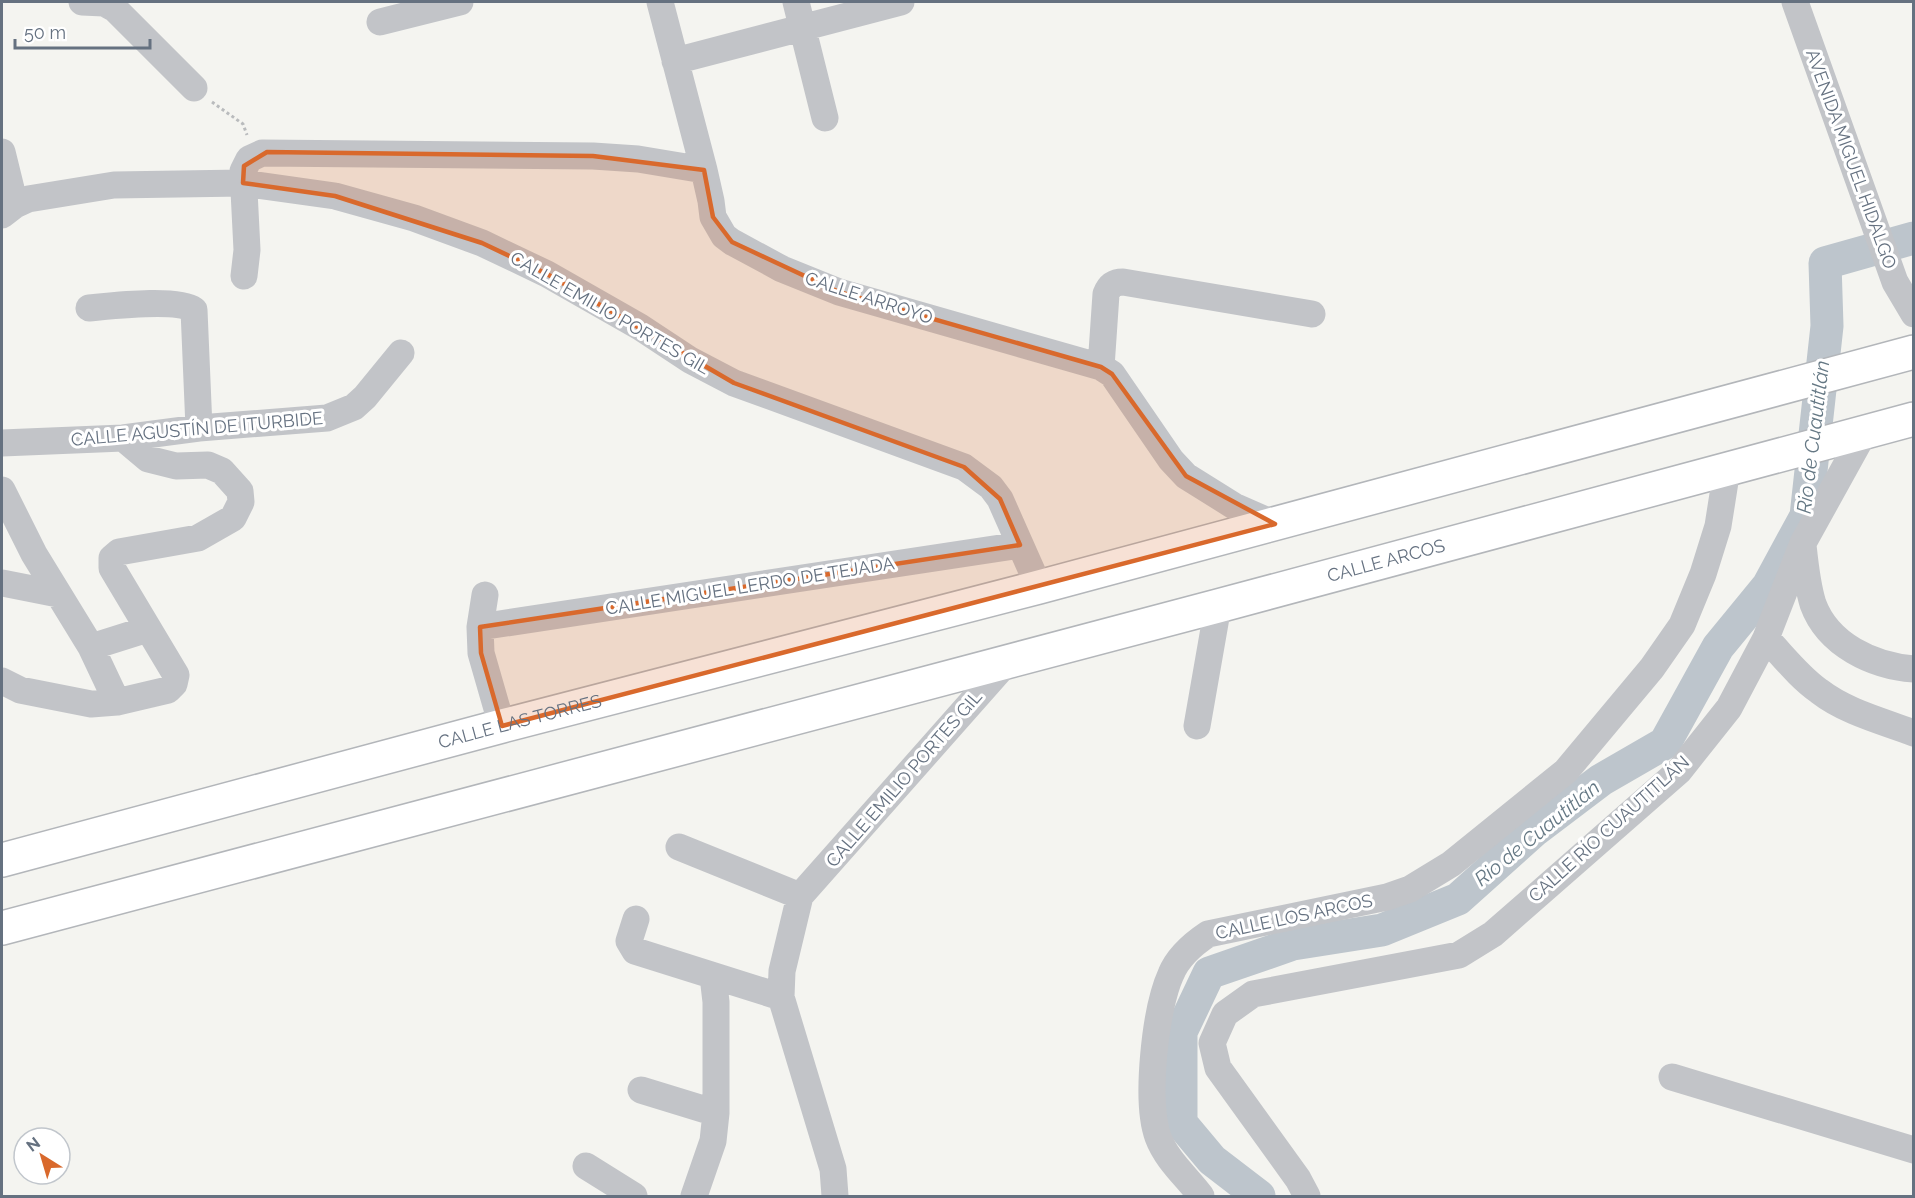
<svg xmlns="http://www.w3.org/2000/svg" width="1915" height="1198" font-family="Raleway,sans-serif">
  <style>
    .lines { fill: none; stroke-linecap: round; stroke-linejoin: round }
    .river { stroke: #bdc5cc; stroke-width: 33 }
    .major-casing { stroke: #b3b6ba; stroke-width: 36 }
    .path { stroke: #b9bbbd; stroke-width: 3; stroke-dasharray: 3 3; stroke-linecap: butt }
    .minor { stroke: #c2c4c8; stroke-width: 27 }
    .major { stroke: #fff; stroke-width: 33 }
    .marked { fill: #d9692c; fill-opacity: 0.2; stroke: #d9692c; stroke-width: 4.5; stroke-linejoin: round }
    .labels { text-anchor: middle; stroke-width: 6; stroke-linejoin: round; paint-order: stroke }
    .street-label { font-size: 18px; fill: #657180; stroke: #fff }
    .water-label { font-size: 20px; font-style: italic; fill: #657884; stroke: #fff }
  </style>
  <rect width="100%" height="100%" fill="#f4f4f0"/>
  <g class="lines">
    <path class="river" d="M1259,1196L1212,1160L1181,1123V1032L1209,973L1293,944L1382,930L1458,899L1535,830L1601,780L1665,743L1718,647L1768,586L1806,516L1827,326L1825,263L1914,238"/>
    <defs>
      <g id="major">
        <path id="s1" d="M2,860L502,726L1039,587L1914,352"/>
        <path id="s2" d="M2,928L1218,606L1914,419"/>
      </g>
    </defs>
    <use href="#major" class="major-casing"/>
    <path class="path" d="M212,102L243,124L247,135"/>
    <path class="minor" d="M82,2L104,3L115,9L194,88
      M660,2L704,170L711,201L713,217L724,236L732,242L782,269L839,292L1101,367L1112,374L1171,460L1186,476L1234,506L1275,524
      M796,2L825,118
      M1795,2L1895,282L1914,314
      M380,22L460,2
      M675,61L901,2
      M2,152L15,205
      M2,215L15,205L28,199L114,185L243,183L335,196L414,218L482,243L547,274L640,327L690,360L734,383L964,467L991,487L1000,499L1039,587
      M244,276L247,250L243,171L249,159L262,153L593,156L638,159L704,170
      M89,308C111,306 177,298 194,310L199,428
      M1101,367L1106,294C1109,286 1114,282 1123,282L1312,314
      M2,443L123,438L199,428L327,418L354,407L365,397L401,353
      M2,490L34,554L91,647L117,702
      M1803,545C1805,564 1807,585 1813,604C1828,645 1873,666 1914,669
      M2,583L58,594
      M485,595L480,627L481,653L502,726
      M480,627L1020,545
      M1766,638C1783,656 1799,677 1819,691C1846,712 1882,721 1914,733
      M91,647L148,629
      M2,681L20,690L91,704L117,702L168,690L174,684L176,675L112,568V558L119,552L198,538L233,518L241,502L240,491L222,471L208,465L176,466L148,459L123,438
      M1197,726L1218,606
      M679,847L800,896
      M636,919L629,941L635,951L781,997
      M1672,1077L1914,1150
      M641,1090L716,1113
      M586,1166L634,1196
      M694,1196L713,1141L716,1113V1002L713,976
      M835,1196L833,1169L781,997L782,971L800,896L1008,661
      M1201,1196C1187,1177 1167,1161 1158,1137C1145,1102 1155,1009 1171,974C1178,957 1193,944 1208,934L1387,897L1410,889L1451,864L1566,771L1652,668L1682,625L1703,574L1718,526L1727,469
      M1307,1196L1298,1179L1218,1068L1212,1043L1225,1014L1253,994L1459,955L1493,934L1679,771L1729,708L1766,638L1803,543L1865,431"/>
    <use href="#major" class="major"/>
  </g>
  <path class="marked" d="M267,152L593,156L704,170L713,217L732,242L839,292L1101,367L1112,374L1186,476L1275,524L502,726L481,653L480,627L1020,545L1000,499L964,467L734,383L547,274L482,243L335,196L243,183L244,166Z"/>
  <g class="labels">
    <g class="street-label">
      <text transform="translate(1851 159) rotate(70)" y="6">AVENIDA MIGUEL HIDALGO</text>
      <text transform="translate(869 298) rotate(18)" y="6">CALLE ARROYO</text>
      <text transform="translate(610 313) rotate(30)" y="6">CALLE EMILIO PORTES GIL</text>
      <text transform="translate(197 429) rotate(-5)" y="6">CALLE AGUSTÍN DE ITURBIDE</text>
      <text dy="6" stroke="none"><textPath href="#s2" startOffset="1432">CALLE ARCOS</textPath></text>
      <text transform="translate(750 586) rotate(-9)" y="6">CALLE MIGUEL LERDO DE TEJADA</text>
      <text dy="6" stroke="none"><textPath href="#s1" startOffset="536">CALLE LAS TORRES</textPath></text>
      <text transform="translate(904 779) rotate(-49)" y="6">CALLE EMILIO PORTES GIL</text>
      <text transform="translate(1609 829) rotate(-42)" y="6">CALLE RÍO CUAUTITLÁN</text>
      <text transform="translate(1294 917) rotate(-12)" y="6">CALLE LOS ARCOS</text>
    </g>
    <g class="water-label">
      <text transform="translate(1813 437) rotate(-83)" y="7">Rio de Cuautitlán</text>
      <text transform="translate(1537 833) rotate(-39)" y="7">Rio de Cuautitlán</text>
    </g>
  </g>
  <rect width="1915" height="1198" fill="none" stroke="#657180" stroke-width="6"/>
  <g transform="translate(42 1156) rotate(323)"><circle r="28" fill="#ffffff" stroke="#c1c6cc" stroke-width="1.5"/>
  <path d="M0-4.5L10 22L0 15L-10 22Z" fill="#d9692c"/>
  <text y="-9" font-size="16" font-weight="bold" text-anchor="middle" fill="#657180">N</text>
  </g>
  <path d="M15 39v9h135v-9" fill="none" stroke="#657180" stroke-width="3"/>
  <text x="24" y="39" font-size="18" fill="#657180" stroke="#ffffff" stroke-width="4.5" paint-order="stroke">50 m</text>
</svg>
